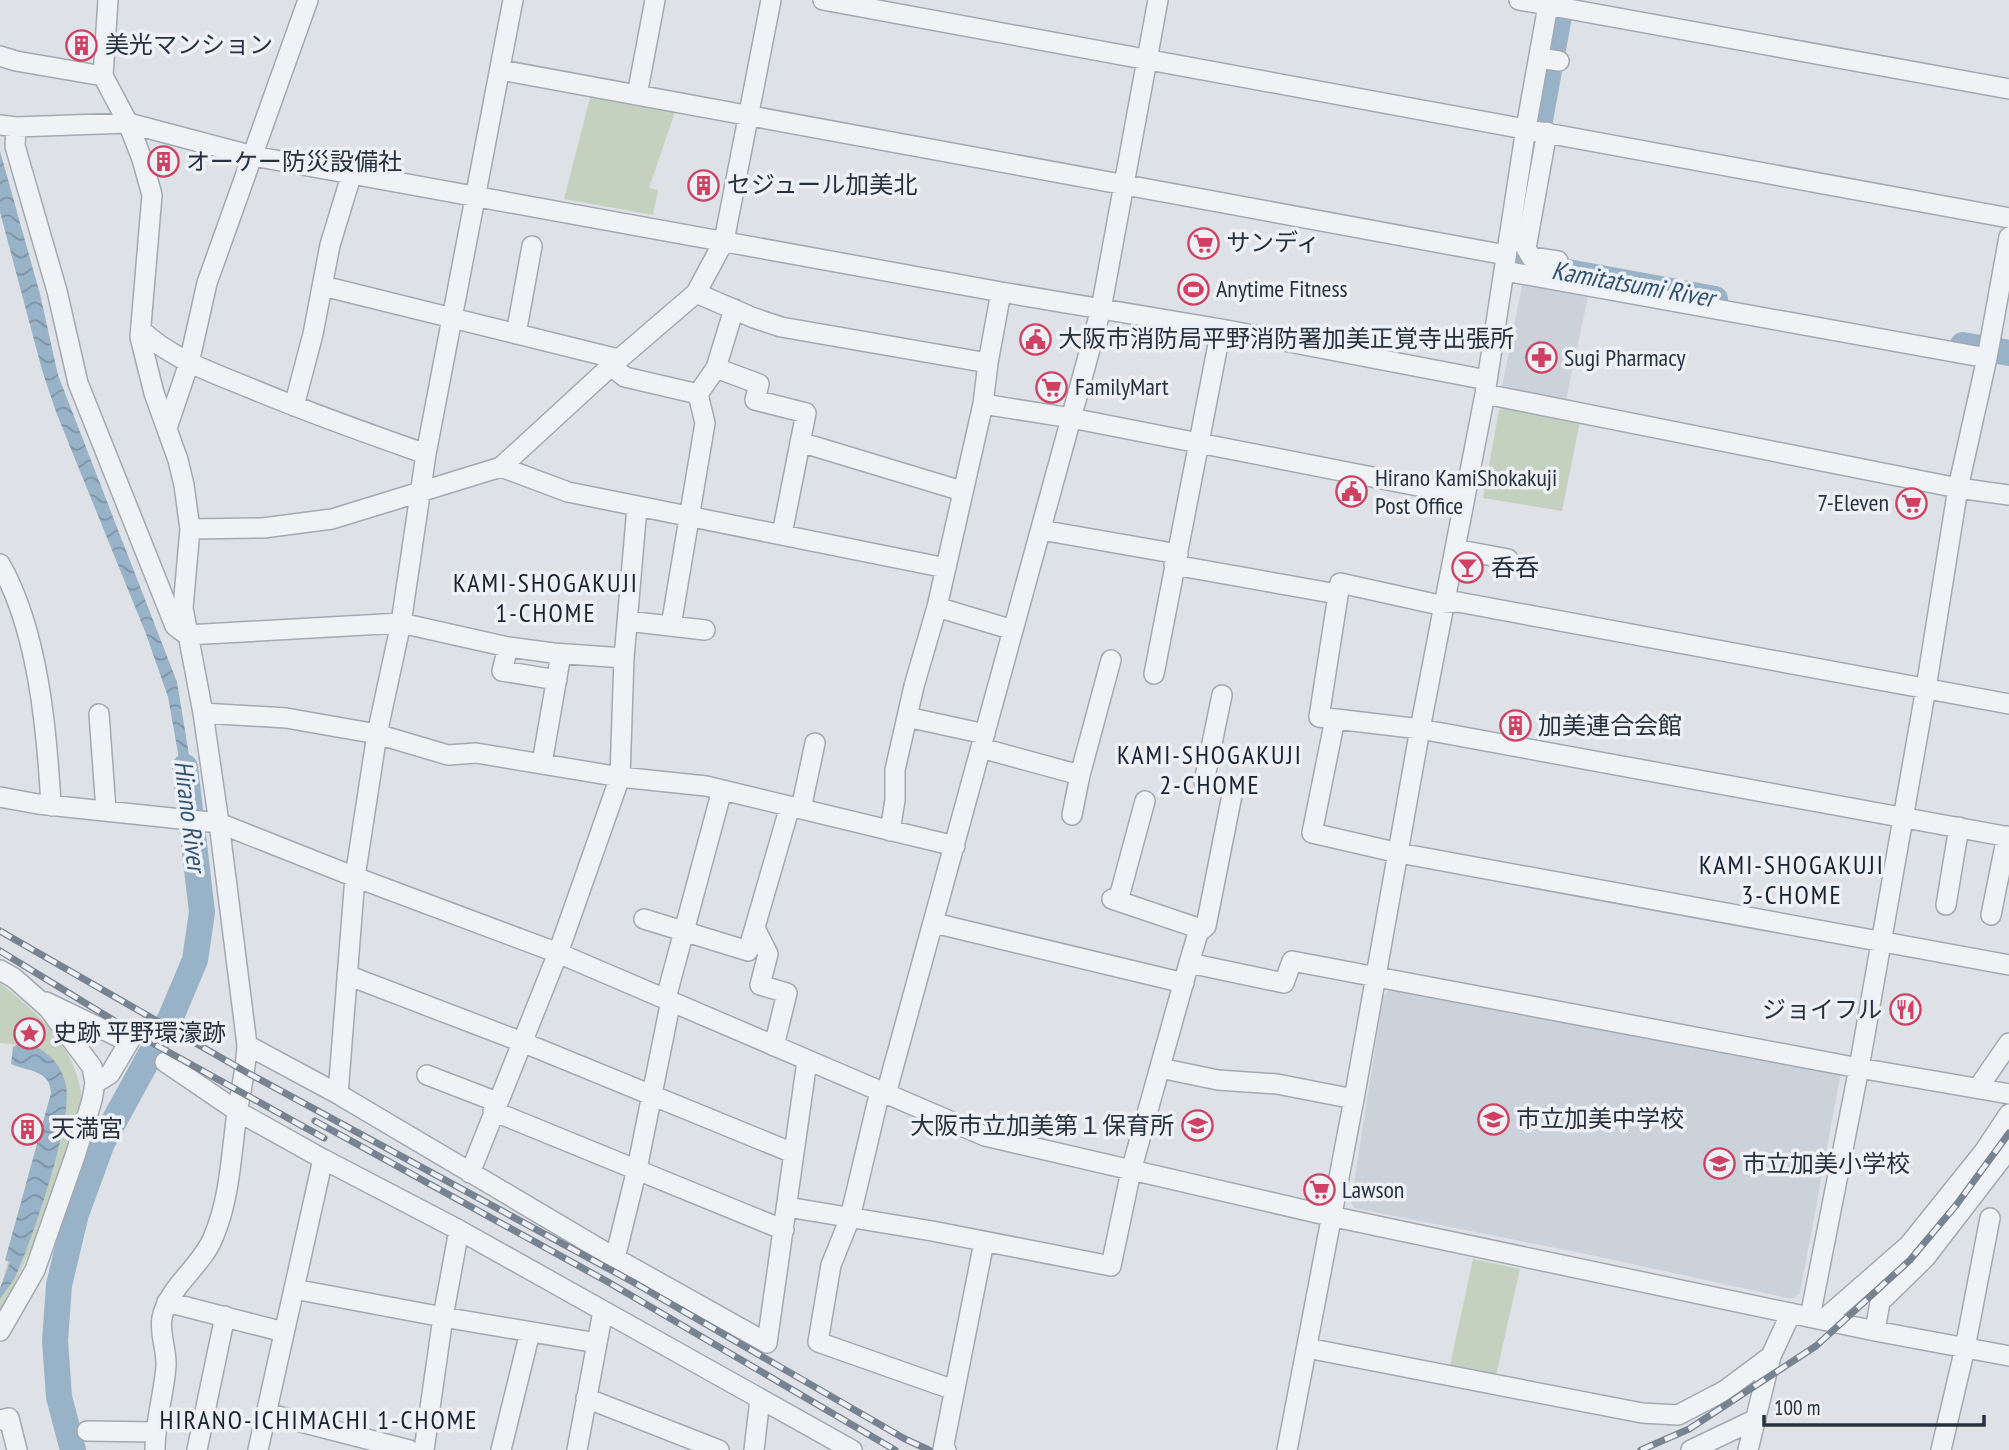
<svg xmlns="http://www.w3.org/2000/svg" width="2009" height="1450" font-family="'PT Sans Narrow','Noto Sans JP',sans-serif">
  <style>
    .built { fill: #ccd2d9 }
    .park { fill: #c5d1bf }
    .water { fill: url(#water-waves) }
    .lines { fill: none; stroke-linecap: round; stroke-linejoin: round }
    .river { stroke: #98b3c8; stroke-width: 26 }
    .minor-casing { stroke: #a3a9b1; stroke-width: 22 }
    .minor { stroke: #f0f3f6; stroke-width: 19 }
    .rail-casing { stroke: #778391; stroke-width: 7 }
    .rail { stroke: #edf1f5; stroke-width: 4.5; stroke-dasharray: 13; stroke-linecap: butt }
    .labels { text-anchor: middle; stroke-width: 7; stroke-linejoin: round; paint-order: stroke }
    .poi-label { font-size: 24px; fill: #27313e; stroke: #edf1f5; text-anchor: start }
    .water-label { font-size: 26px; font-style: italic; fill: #315372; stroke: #edf1f5 }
    .neighbourhood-label { font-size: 26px; letter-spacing: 2px; fill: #19222f; stroke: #edf1f5 }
  </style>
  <defs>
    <pattern id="water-waves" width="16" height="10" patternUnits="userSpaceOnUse" patternTransform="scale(1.75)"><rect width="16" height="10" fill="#98b3c8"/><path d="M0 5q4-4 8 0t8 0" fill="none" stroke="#7c92a4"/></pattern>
  </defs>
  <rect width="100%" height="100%" fill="#dee2e7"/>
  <path class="built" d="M1523,280L1589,292L1566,400L1502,387Z
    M1392,986L1841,1072L1800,1293L1792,1299L1596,1256L1354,1208L1351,1202L1383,997Z"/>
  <path class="park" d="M591,94L676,109L649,188L658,190L653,215L564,199Z
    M1504,406L1580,421L1562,511L1483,498L1499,410Z
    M0,983C40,1015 76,1046 82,1099L44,1221L0,1315V1291L53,1092L46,1075L19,1045L0,1043Z
    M1473,1259L1520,1269L1495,1380L1449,1370Z"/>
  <path class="water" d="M0,151L40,294L58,375L177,682L197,803H182L178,753L168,697L146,634L56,412L42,370L0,212Z
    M24,1043C45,1048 62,1063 66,1086C73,1122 32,1241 15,1277C11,1285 5,1291 0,1299V1288L10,1262L5,1260L51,1093C50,1069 28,1072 11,1064L13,1047L18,1044Z"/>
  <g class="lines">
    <path class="river" d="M1533,158L1562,0
      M1522,220L1516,252L1524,264L1715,299
      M1963,345L2009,353
      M73,1450L59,1397L55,1341L59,1285L76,1214L102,1143L171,1017L195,960L202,912L185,767"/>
    <defs>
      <path id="minor" d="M108,0L103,76L128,123L142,159L152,195L140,337L154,393L178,460L184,485L190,529L183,608L203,713L219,823L247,1045C246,1069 241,1090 237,1113C231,1155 230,1199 213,1238C201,1267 168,1287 162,1318C159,1333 167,1350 166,1366C164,1394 155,1421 155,1450
        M823,0L2009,218
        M1519,0L2009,89
        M0,56L16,61L103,76
        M1539,58L1559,61
        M501,70L1506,255
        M637,95L655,0
        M0,125L16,127L128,123L253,156L1001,292L1221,329L1487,380
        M16,127L15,146L57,291L78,383L175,626L187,635L401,623L508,647L553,653L624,658
        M1547,132L1526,248L1531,257L1558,261
        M1505,271L1987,358
        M323,286L618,359
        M696,293L754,318L781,327L988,363
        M141,330C172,359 211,372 250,388C307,412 366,433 426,454
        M516,334L532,246
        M611,366L625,377L698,394
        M716,368L759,384L755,400L806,413L782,534
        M1485,394L1958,488L2009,495
        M983,404L1071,418L1464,495
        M294,406L313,334L330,245L352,173
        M167,428L189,363L207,283L308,0
        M800,442L962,491
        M501,467L568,492L946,568
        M190,529L263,528L332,519L501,467L611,366L696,293L724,241L771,0
        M1041,530L1178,554
        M1455,549L1508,559
        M0,564C38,630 47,730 51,806
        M1174,565L1337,594
        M937,607L1013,630
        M627,621L705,630
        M671,626L705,423L698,394L716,368L734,309
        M508,647L502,671L557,680
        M1154,674L1221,329
        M2009,704L1458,602L1435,604L1340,583L1319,717L1420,729L2009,837
        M203,713L286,718L377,734L448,755L476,753L620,777L706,786L955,846
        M99,714L106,810
        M907,717L985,734
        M1335,719L1312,833L1399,853L2009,965
        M981,748L1080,775
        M542,763L561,654
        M0,797L38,804L219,823L355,877L558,953L985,1136L1330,1216L1875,1331L2009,1356
        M801,809L815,743
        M1072,815L1080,775L1111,660
        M890,831L895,800V770L914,686L937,607L983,404L988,363L1001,292
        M1112,899L1195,927L1198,933
        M1118,901L1145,801
        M1946,905L1959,827
        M1991,915L2007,836
        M644,919L748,951L790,806
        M934,923L1184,983
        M755,928L768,954L760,985L787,993L774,1046
        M1189,963L1284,983L1292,961L1859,1068L2009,1094
        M0,970L14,978L48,1008L92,1067L95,1083L92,1100L76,1153L35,1270L0,1331
        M347,975L522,1042L793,1153
        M666,998L722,790
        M46,1002L129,1042L110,1074L95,1083
        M247,1045L338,1094L615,1258L767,1343L807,1061
        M165,1062L237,1111L323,1159L459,1230L852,1450
        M1160,1068L1218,1080L1277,1084L1354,1099
        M427,1075L497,1102
        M1978,1088L2009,1043
        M880,1091L850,1218L831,1265L818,1342L954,1390
        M338,1094L355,877L377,734L401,623L426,454L513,0
        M886,1094L1101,309L1158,0
        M493,1111L784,1230
        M470,1173L558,953L620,777L624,658L637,507
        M787,1207L932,1231L1111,1266L1131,1171L1189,963L1198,933L1206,926L1233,790L1204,782L1222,695
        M615,1258L637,1169L671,1000
        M294,1289L443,1317L597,1343
        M167,1302L284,1332
        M1810,1317L1859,1068L1926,688L1958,488L1987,358L2009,237
        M1823,1320L1909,1245L1983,1153L2009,1114
        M1875,1331L1880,1302L1925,1258L2009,1149
        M1307,1348L1642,1413L1678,1415L1724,1391L1771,1356
        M586,1398L719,1450
        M266,1413L409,1450
        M0,1420L9,1418L17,1450
        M87,1431L155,1432
        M197,1450L225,1316
        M258,1450L323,1159
        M424,1450L443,1317L459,1230
        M501,1450L530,1332
        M577,1450L603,1311
        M754,1450L760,1399
        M946,1450L943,1449L984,1242
        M1287,1450L1354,1099L1420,729L1485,394L1526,128L1549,0
        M1691,1450L1756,1419
        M1748,1450L1771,1356L1791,1313
        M1941,1450L1965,1348L1990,1218"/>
    </defs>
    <use href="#minor" class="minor-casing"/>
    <use href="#minor" class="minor"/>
    <defs>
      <path id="rail" d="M0,931L246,1072L633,1282L905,1439L929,1450
        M0,951L136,1034L324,1138
        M315,1121L608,1282L895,1450
        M1641,1450L1689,1429L1816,1346L1910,1260L1957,1204L2009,1133"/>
    </defs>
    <use href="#rail" class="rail-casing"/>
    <use href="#rail" class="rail"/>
  </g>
  <defs>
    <symbol id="building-ring" viewBox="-11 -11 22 22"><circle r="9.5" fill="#edf1f5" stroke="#ce4162" stroke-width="1.5"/><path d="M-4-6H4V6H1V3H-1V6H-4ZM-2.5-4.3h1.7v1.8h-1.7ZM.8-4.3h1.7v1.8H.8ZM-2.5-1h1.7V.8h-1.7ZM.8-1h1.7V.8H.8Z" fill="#ce4162"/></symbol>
    <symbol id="supermarket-ring" viewBox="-11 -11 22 22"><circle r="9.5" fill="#edf1f5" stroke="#ce4162" stroke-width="1.5"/><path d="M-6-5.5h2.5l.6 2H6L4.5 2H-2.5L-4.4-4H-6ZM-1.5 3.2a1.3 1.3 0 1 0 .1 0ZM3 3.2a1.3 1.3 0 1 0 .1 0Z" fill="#ce4162"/></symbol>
    <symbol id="stadium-ring" viewBox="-11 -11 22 22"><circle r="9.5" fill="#edf1f5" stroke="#ce4162" stroke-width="1.5"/><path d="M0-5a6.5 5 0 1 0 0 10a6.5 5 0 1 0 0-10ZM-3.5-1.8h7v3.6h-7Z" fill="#ce4162"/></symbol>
    <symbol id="civic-ring" viewBox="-11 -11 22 22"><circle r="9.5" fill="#edf1f5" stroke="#ce4162" stroke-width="1.5"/><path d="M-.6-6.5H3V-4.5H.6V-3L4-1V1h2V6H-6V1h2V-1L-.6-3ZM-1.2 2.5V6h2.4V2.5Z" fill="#ce4162"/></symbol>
    <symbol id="pharmacy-ring" viewBox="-11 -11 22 22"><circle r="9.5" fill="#edf1f5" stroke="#ce4162" stroke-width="1.5"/><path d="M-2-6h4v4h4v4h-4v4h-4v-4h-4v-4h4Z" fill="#ce4162"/></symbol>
    <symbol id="bar-ring" viewBox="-11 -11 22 22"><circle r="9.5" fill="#edf1f5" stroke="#ce4162" stroke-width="1.5"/><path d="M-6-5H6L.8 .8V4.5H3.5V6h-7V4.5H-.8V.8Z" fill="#ce4162"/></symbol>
    <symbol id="restaurant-ring" viewBox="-11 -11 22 22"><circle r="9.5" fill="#edf1f5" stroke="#ce4162" stroke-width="1.5"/><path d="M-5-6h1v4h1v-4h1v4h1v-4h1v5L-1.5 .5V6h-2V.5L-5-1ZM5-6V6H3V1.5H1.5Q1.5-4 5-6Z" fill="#ce4162"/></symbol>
    <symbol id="sight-ring" viewBox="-11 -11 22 22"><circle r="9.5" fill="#edf1f5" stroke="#ce4162" stroke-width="1.5"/><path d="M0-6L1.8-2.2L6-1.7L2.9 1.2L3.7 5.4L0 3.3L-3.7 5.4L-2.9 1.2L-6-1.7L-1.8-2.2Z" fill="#ce4162"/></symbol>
    <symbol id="school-ring" viewBox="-11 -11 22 22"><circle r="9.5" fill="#edf1f5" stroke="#ce4162" stroke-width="1.5"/><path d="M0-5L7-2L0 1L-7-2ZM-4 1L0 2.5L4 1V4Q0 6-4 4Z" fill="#ce4162"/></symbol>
  </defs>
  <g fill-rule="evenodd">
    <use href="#building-ring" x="64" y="28" width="35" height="35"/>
    <use href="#building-ring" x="146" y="144" width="35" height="35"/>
    <use href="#building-ring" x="686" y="168" width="35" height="35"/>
    <use href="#supermarket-ring" x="1186" y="226" width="35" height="35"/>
    <use href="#stadium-ring" x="1176" y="272" width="35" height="35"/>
    <use href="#civic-ring" x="1018" y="322" width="35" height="35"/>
    <use href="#pharmacy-ring" x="1524" y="340" width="35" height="35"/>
    <use href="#supermarket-ring" x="1034" y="370" width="35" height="35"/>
    <use href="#civic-ring" x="1334" y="474" width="35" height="35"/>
    <use href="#supermarket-ring" x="1894" y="486" width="35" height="35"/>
    <use href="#bar-ring" x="1450" y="550" width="35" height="35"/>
    <use href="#building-ring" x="1498" y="708" width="35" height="35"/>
    <use href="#restaurant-ring" x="1888" y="992" width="35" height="35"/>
    <use href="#sight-ring" x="12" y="1016" width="35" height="35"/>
    <use href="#school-ring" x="1476" y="1102" width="35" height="35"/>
    <use href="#school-ring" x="1180" y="1108" width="35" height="35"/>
    <use href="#building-ring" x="10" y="1112" width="35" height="35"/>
    <use href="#school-ring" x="1702" y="1146" width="35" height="35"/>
    <use href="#supermarket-ring" x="1302" y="1172" width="35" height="35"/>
  </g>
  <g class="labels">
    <g class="poi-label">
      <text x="105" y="53">美光マンション</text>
      <text x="186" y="170">オーケー防災設備社</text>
      <text x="727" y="193">セジュール加美北</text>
      <text x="1226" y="251">サンディ</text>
      <text x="1216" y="297">Anytime Fitness</text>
      <text x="1058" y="347">大阪市消防局平野消防署加美正覚寺出張所</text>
      <text x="1564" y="366">Sugi Pharmacy</text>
      <text x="1075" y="395">FamilyMart</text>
      <text x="1375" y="486">Hirano KamiShokakuji<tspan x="1375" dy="28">Post Office</tspan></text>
      <text x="1889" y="511" text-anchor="end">7-Eleven</text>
      <text x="1491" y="576">呑呑</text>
      <text x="1538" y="734">加美連合会館</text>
      <text x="1882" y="1018" text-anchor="end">ジョイフル</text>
      <text x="53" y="1041">史跡 平野環濠跡</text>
      <text x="1516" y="1127">市立加美中学校</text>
      <text x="1174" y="1134" text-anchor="end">大阪市立加美第１保育所</text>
      <text x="51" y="1137">天満宮</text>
      <text x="1742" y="1172">市立加美小学校</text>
      <text x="1342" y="1198">Lawson</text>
    </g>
    <g class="water-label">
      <text transform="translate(1633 284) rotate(10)" y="9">Kamitatsumi River</text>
      <text transform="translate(190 816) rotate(83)" y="9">Hirano River</text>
    </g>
    <g class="neighbourhood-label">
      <text x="546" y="592">KAMI-SHOGAKUJI<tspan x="546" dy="30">1-CHOME</tspan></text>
      <text x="1210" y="764">KAMI-SHOGAKUJI<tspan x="1210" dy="30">2-CHOME</tspan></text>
      <text x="1792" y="874">KAMI-SHOGAKUJI<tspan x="1792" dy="30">3-CHOME</tspan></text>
      <text x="319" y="1429">HIRANO-ICHIMACHI 1-CHOME</text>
    </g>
  </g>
  <path d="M1764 1415v10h220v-10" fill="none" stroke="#27313e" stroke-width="3.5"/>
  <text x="1774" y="1415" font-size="21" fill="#27313e" stroke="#edf1f5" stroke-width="5" paint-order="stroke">100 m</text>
</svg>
